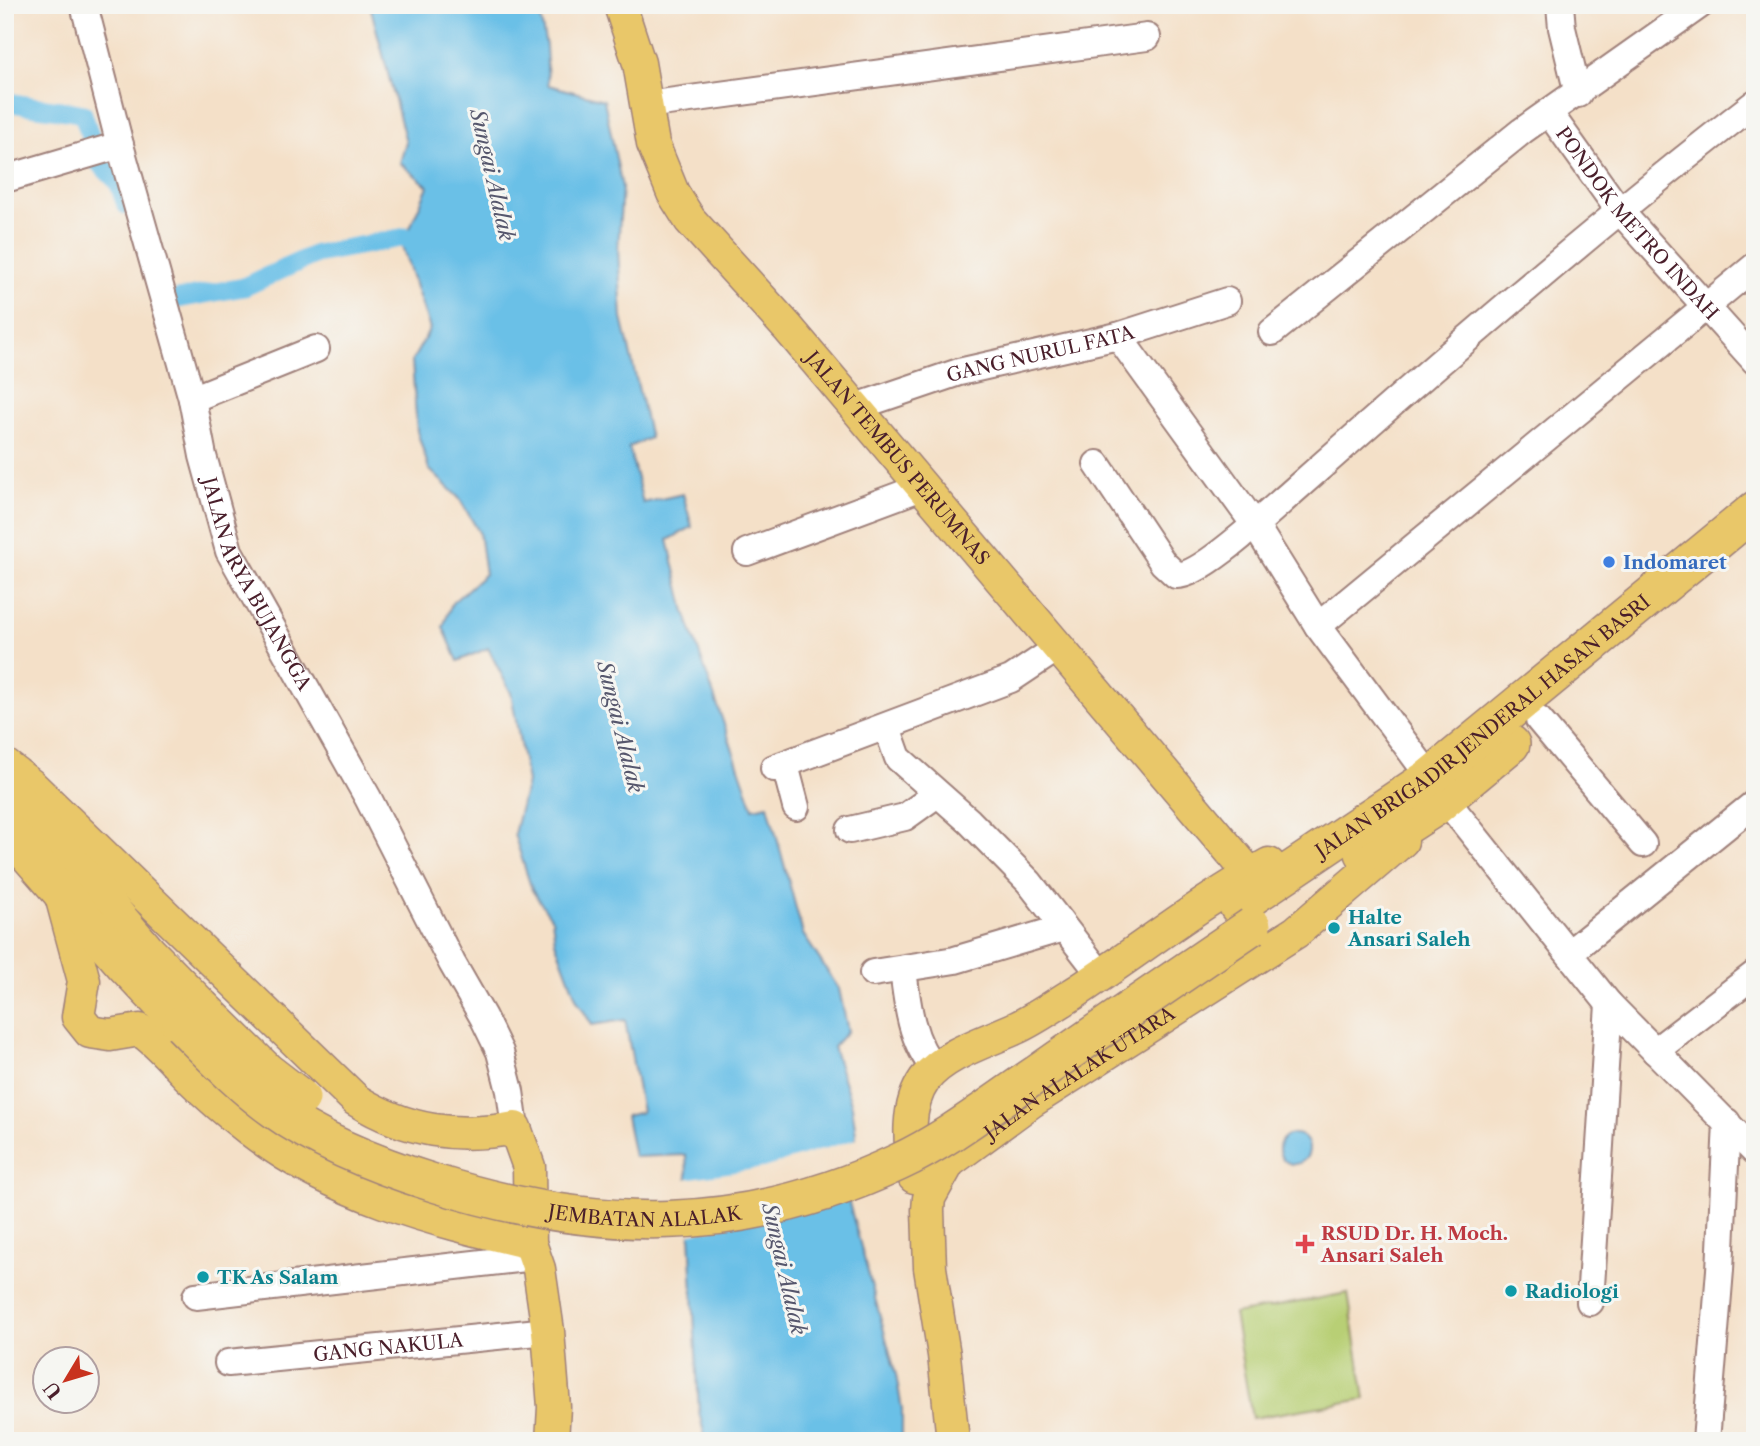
<svg xmlns="http://www.w3.org/2000/svg" width="1760" height="1446" font-family="'Libre Caslon Text',serif">
  <style>
    .green { fill: #b8cf74; stroke: #817750; stroke-width: 2 }
    .water { fill: #6bc0e7; stroke: #5a7089; stroke-width: 2 }
    .pier { fill: #f4e0c8 }
    .lines { fill: none; stroke-linecap: round; stroke-linejoin: round }
    .canal { stroke: #6bc0e7; stroke-width: 19 }
    .minor-casing { stroke: #9f807a; stroke-width: 30 }
    .major-casing { stroke: #9f807a; stroke-width: 35 }
    .highway-casing { stroke: #9f807a; stroke-width: 40 }
    .minor { stroke: #fff; stroke-width: 26 }
    .major { stroke: #e9c769; stroke-width: 32 }
    .highway { stroke: #e9c769; stroke-width: 37 }
    .highway-bridge-casing { stroke: #9f807a; stroke-width: 40; stroke-linecap: butt }
    .highway-bridge { stroke: #e9c769; stroke-width: 37 }
    .shop-dot { fill: #3f7fe0; stroke: #f6f6f2; stroke-width: 2.5 }
    .culture-dot { fill: #0f9aa8; stroke: #f6f6f2; stroke-width: 2.5 }
    .health-dot { fill: #e0444e; stroke: #f6f6f2; stroke-width: 2.5 }
    .labels { text-anchor: middle; stroke-width: 6; stroke-linejoin: round; paint-order: stroke }
    .street-label { font-size: 19px; fill: #4a1f2b; stroke: #f6f6f2 }
    .shop-label { font-size: 19px; font-weight: bold; fill: #366cbe; stroke: #f6f6f2; text-anchor: start }
    .culture-label { font-size: 19px; font-weight: bold; fill: #0d838f; stroke: #f6f6f2; text-anchor: start }
    .health-label { font-size: 19px; font-weight: bold; fill: #be3a42; stroke: #f6f6f2; text-anchor: start }
    .water-label { font-size: 21px; font-style: italic; fill: #56576d; stroke: #f6f6f2 }
  </style>
  <rect width="100%" height="100%" fill="#f6f6f2"/>
  <filter id="ink" filterUnits="userSpaceOnUse"><feTurbulence type="fractalNoise" baseFrequency=".0143" numOctaves="2"/><feDisplacementMap in="SourceGraphic" scale="14" xChannelSelector="R" yChannelSelector="G"/><feConvolveMatrix kernelMatrix="1 2 1 2 8 2 1 2 1" color-interpolation-filters="sRGB"/></filter>
  <filter id="wash" filterUnits="userSpaceOnUse"><feTurbulence type="fractalNoise" baseFrequency=".00686" numOctaves="4" result="noise"/><feDisplacementMap in="SourceGraphic" scale="28" xChannelSelector="R" yChannelSelector="G"/><feGaussianBlur stdDeviation="1.57" result="paint"/><feColorMatrix in="noise" values="0 0 0 0 0 0 0 0 0 0 0 0 0 0 0 0 0 1.4 0 .05"/><feComposite in="paint" operator="in"/></filter>
  <g filter="url(#wash)">
    <rect width="100%" height="100%" fill="#f4e0c8"/>
    <path class="green" d="M1348,1293L1365,1399L1252,1418L1234,1314Z"/>
    <path class="water" d="M370,5H538L546,46L548,85L604,100L622,187L618,249L622,318L650,438L629,447L643,503L683,494L692,527L668,540L685,612L753,808L768,805L803,934L839,989L848,1031L833,1047L852,1106L856,1134L849,1203L896,1375L902,1409V1441H706L699,1412L686,1155L634,1157L626,1116L642,1112L625,1020L592,1025L577,1000L555,941L552,919L532,890L514,834L527,782L511,693L488,648L458,661L443,627L452,603L485,574L479,532L459,498L429,469L417,431L412,361L430,329L402,246L428,186L400,163L406,142Z
      M1279 1149a15 15 0 1 1 30 0a15 15 0 1 1-30 0Z"/>
    <path class="pier" d="M859,1138L853,1198L687,1234L684,1179L763,1168Z"/>
    <g class="lines">
      <path class="canal" d="M5,101C31,108 57,108 83,114L99,163L118,182L126,205
        M172,300L244,287L316,254L406,237L431,245"/>
    </g>
  </g>
  <g filter="url(#ink)">
    <g class="lines">
      <defs>
        <g id="minor">
          <path id="s1" d="M84,5L120,145L192,399L203,456L229,551L368,798L452,963L483,1017L500,1052L510,1091L515,1128"/>
          <path d="M1560,5L1562,28L1578,94"/>
          <path d="M646,105L1147,37"/>
          <path id="s2" d="M1550,114L1618,209L1755,361"/>
          <path d="M5,179L120,145"/>
          <path d="M1272,332L1522,131L1700,5"/>
          <path d="M1118,336L1255,525L1318,626L1430,777"/>
          <path d="M192,399L316,349"/>
          <path id="s3" d="M856,407L959,372L1118,336L1227,301"/>
          <path d="M1097,464L1163,563L1176,575C1199,578 1270,511 1291,493C1442,359 1595,227 1755,103"/>
          <path d="M747,552L922,487"/>
          <path d="M1318,626L1755,266"/>
          <path d="M1539,720L1643,844"/>
          <path d="M887,727L898,758L969,821L1029,882L1101,975"/>
          <path d="M785,765L796,807"/>
          <path d="M774,768L1011,679L1059,647"/>
          <path d="M1445,799L1609,1004L1755,1152"/>
          <path d="M850,830L905,817L937,794"/>
          <path d="M1569,953L1755,803"/>
          <path d="M903,969C907,1003 911,1042 935,1069"/>
          <path d="M873,973L955,960L1063,928"/>
          <path d="M1655,1051L1755,974"/>
          <path d="M196,1296L535,1257"/>
          <path d="M1590,1302L1609,1004"/>
          <path id="s4" d="M228,1363L548,1331"/>
          <path d="M1706,1441L1720,1270L1727,1122"/>
        </g>
        <g id="major">
          <path id="s5" d="M620,5L639,63L653,144L673,193L690,220L788,328L1250,874"/>
          <path d="M5,765L31,785L356,1100C406,1131 457,1139 515,1128L529,1167L530,1243L539,1269L548,1331L554,1407L552,1441"/>
          <path d="M60,892L84,981L78,1017L90,1032L110,1035L140,1030C160,1044 173,1061 190,1078C209,1097 229,1114 250,1130C335,1195 428,1219 530,1243"/>
          <path d="M914,1177C910,1144 905,1107 925,1079C945,1053 989,1041 1018,1027C1037,1018 1055,1005 1073,994C1139,951 1200,902 1269,864"/>
          <path id="s6" d="M953,1441L944,1355L930,1268L928,1210L929,1198L949,1162L1032,1101L1296,932L1402,841"/>
        </g>
        <g id="highway">
          <path d="M5,786L148,953L201,1007"/>
          <path d="M5,828L125,965L181,1024"/>
          <path d="M1364,853L1434,808L1511,744"/>
          <path id="s7" d="M1238,906L1430,777L1755,510"/>
        </g>
      </defs>
      <use href="#minor" class="minor-casing"/>
      <use href="#major" class="major-casing"/>
      <use href="#highway" class="highway-casing"/>
      <use href="#minor" class="minor"/>
      <use href="#major" class="major"/>
      <use href="#highway" class="highway"/>
      <defs>
        <g id="highway-bridge">
          <path d="M201,1007L266,1071L301,1098"/>
          <path id="s8" d="M181,1024C211,1054 240,1085 275,1110C322,1144 379,1166 434,1183C596,1234 743,1236 899,1162C948,1139 992,1104 1037,1074C1108,1024 1180,975 1252,926"/>
        </g>
      </defs>
      <use href="#highway-bridge" class="highway-bridge-casing"/>
      <use href="#highway-bridge" class="highway-bridge"/>
    </g>
  </g>
  <circle class="shop-dot" cx="1609" cy="562" r="7"/>
  <g class="culture-dot">
    <circle cx="1334" cy="928" r="7"/>
    <circle cx="203" cy="1277" r="7"/>
    <circle cx="1511" cy="1291" r="7"/>
  </g>
  <path class="health-dot" d="M1301.5 1233.5h7v7h7v7h-7v7h-7v-7h-7v-7h7z"/>
  <g class="labels">
    <g class="street-label">
      <text dy="7" stroke="none"><textPath href="#s2" startOffset="140">PONDOK METRO INDAH</textPath></text>
      <text dy="7" stroke="none"><textPath href="#s3" startOffset="192">GANG NURUL FATA</textPath></text>
      <text dy="7" stroke="none"><textPath href="#s5" startOffset="544">JALAN TEMBUS PERUMNAS</textPath></text>
      <text dy="7" stroke="none"><textPath href="#s1" startOffset="606">JALAN ARYA BUJANGGA</textPath></text>
      <text dy="7" stroke="none"><textPath href="#s7" startOffset="304">JALAN BRIGADIR JENDERAL HASAN BASRI</textPath></text>
      <text dy="7" stroke="none"><textPath href="#s6" startOffset="444">JALAN ALALAK UTARA</textPath></text>
      <text dy="7" stroke="none"><textPath href="#s8" startOffset="518">JEMBATAN ALALAK</textPath></text>
      <text dy="7" stroke="none"><textPath href="#s4" startOffset="161">GANG NAKULA</textPath></text>
    </g>
    <g class="shop-label">
      <text x="1623" y="569">Indomaret</text>
    </g>
    <g class="culture-label">
      <text x="1348" y="924">Halte<tspan x="1348" dy="22">Ansari Saleh</tspan></text>
      <text x="217" y="1284">TK As Salam</text>
      <text x="1525" y="1298">Radiologi</text>
    </g>
    <g class="health-label">
      <text x="1321" y="1240">RSUD Dr. H. Moch.<tspan x="1321" dy="22">Ansari Saleh</tspan></text>
    </g>
    <g class="water-label">
      <text transform="translate(492 175) rotate(77)" y="7">Sungai Alalak</text>
      <text transform="translate(620 727) rotate(76)" y="7">Sungai Alalak</text>
      <text transform="translate(784 1269) rotate(77)" y="7">Sungai Alalak</text>
    </g>
  </g>
  <rect width="1760" height="1446" fill="none" stroke="#f6f6f2" stroke-width="28"/>
  <g transform="translate(66 1380) rotate(232)"><circle r="33" fill="#f6f6f2" stroke="#b1a0a2" stroke-width="2"/>
  <path d="M0-5L12 26L0 18L-12 26Z" fill="#c8321e"/>
  <text y="-10" font-size="19" font-weight="bold" text-anchor="middle" fill="#4a1f2b">U</text>
  </g>
</svg>
